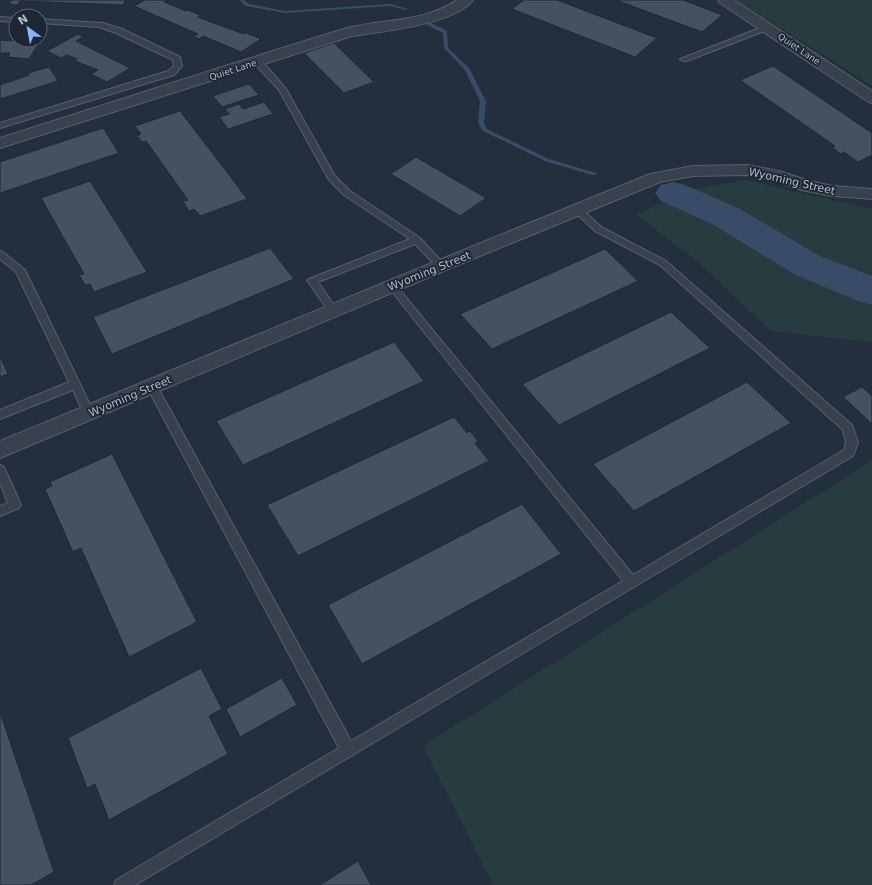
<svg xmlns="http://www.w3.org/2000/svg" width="872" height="885" font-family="'DejaVu Sans',sans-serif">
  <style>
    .green { fill: #263c3f }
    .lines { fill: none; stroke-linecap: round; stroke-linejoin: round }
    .stream { fill: #394c67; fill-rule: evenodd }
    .river { fill: #394c67; fill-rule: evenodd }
    .building { fill: #455162; stroke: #1f2835 }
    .lane-casing { stroke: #565f6c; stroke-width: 2 }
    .street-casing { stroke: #565f6c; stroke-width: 2 }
    .lane { fill: #38414e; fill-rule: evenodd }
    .street { fill: #38414e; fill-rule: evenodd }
    .labels { text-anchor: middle; stroke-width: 3.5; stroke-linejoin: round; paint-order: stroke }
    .far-street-label { font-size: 9px; fill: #b4bcc9; stroke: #1d2633 }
    .street-label { font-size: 11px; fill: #b4bcc9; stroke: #1d2633 }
  </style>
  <rect width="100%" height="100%" fill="#242f3e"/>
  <path class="green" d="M737,0H872V86Z
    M745,180L872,209V342L771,331L697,261L636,215L688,190Z
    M872,458V885H493L423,746L863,466Z"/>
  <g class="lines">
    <path class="stream" d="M239,0H244L249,4L285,11L390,4L408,9L406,10L390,6L285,13L246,6Z
      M427,23H431L447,31L448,48L469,68L486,101L484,123L487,129L549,159L596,173V175H592L545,161L483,131L478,123L480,101L465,70L444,48L443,33L427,25Z"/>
    <path class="river" d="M673,182L685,185L738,208L820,256L872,276V305L858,301L794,274L712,224L661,201L655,193L661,185Z"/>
  </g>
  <path class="building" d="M12,0H126L123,5L20,1L17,5L9,4Z
    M145,0H168L164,2L186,11L188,10L200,15L198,17L208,21L244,34L246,33L261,39L241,52L203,36L199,39L194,36L198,34L134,6Z
    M524,0H557L657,38L635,57L512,9Z
    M616,0H683L722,15L702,32Z
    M78,34L83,37L76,41L130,68L107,82L91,74L98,70L75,61L77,59L67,55L61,58L47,51Z
    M0,40L29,42L30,40H41L29,59L8,57L10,53H0Z
    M334,43L374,82L344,93L304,53Z
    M773,66L872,133V155L858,162L844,152L841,154L832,147L835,146L740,80Z
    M49,67L58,81L0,99V85L29,75L28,73Z
    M249,84L259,95L222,107L213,96Z
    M264,102L273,114L228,129L219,117L229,114L225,109L239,104L243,109Z
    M180,111L230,176L247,199L200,216L194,209L189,211L183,201L188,200L146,141L142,142L137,136L141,134L135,126Z
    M103,128L119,153L0,193V162Z
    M416,157L486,198L460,216L391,174Z
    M90,181L147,272L94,292L90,284L85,285L79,275L84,274L41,198Z
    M270,248L294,279L112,354L93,317Z
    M605,249L638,281L492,349L460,314Z
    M671,312L710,348L559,425L522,384Z
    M394,342L424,381L243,465L216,421Z
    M0,356L8,374L0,377Z
    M747,382L791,423L634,511L593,464Z
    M862,387L872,396V424L843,397Z
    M454,417L467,433L470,431L478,441L475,443L489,461L298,556L267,505Z
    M112,454L197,622L129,657L81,548L73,552L45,489L52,486L50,482Z
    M522,504L561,554L362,664L328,605Z
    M201,668L222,709L209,716L228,754L109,820L95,784L87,788L68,738Z
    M282,678L297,705L240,737L226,709Z
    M0,712L54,872L31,885H0Z
    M358,861L371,885H320Z"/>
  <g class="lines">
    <defs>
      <path id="lane" d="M0,17L16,18V22L0,21Z
        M40,19L103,23L122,29L180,57L182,66L174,75L0,128V123L168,71L174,66L173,60L116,33L99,27L40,23Z
        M765,26H771L772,28L687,61H684L680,59Z
        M255,60H261L286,89L335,176L350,191L420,238L444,264L446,266L444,268H438L415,244L318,282L338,311L333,315L330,313L309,283L307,281L309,279L410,239L344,195L329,180L279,90L255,64Z
        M579,208L582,209L601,227L666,261L852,425L858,443L853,456L135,885H114L116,880L339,748L147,387L148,384H156L351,741L623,581L389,288L387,286L389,284H395L633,575L844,450L846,443L843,430L660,265L595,231L576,213L575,211L576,209Z
        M0,251L3,252L25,270L94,413L93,416L89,417L85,416L73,390L0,419V410L69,382L16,272L0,259Z
        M0,465L4,467L21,505L19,508L0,516V506L8,503L0,483Z"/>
      <path id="street" d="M457,0H473C456,24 380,32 352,36L0,148V138C114,102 229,64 344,29C382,18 421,24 457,0Z
        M718,0H734L872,91V103L867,101L720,3Z
        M747,165L779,171L810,181L833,186L872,189V199L833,196L801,190L776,181L747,175L693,176L660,182L451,268L0,458V441L439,260L650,174L693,166Z"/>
    </defs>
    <use href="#lane" class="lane-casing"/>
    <use href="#street" class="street-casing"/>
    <use href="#lane" class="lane"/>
    <use href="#street" class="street"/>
  </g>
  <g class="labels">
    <g class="far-street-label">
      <text transform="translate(799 49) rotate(34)" y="3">Quiet Lane</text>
      <text transform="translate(233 70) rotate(-18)" y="3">Quiet Lane</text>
    </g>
    <g class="street-label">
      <text transform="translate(792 181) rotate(13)" y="4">Wyoming Street</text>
      <text transform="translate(429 271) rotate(-22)" y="4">Wyoming Street</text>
      <text transform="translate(130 396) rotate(-23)" y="4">Wyoming Street</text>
    </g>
  </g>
  <g transform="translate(28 28) rotate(328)"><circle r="19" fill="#1d2633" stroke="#59626f"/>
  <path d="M0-3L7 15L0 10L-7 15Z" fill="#8ab4f8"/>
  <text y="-6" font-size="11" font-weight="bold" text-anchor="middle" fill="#b4bcc9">N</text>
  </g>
</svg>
